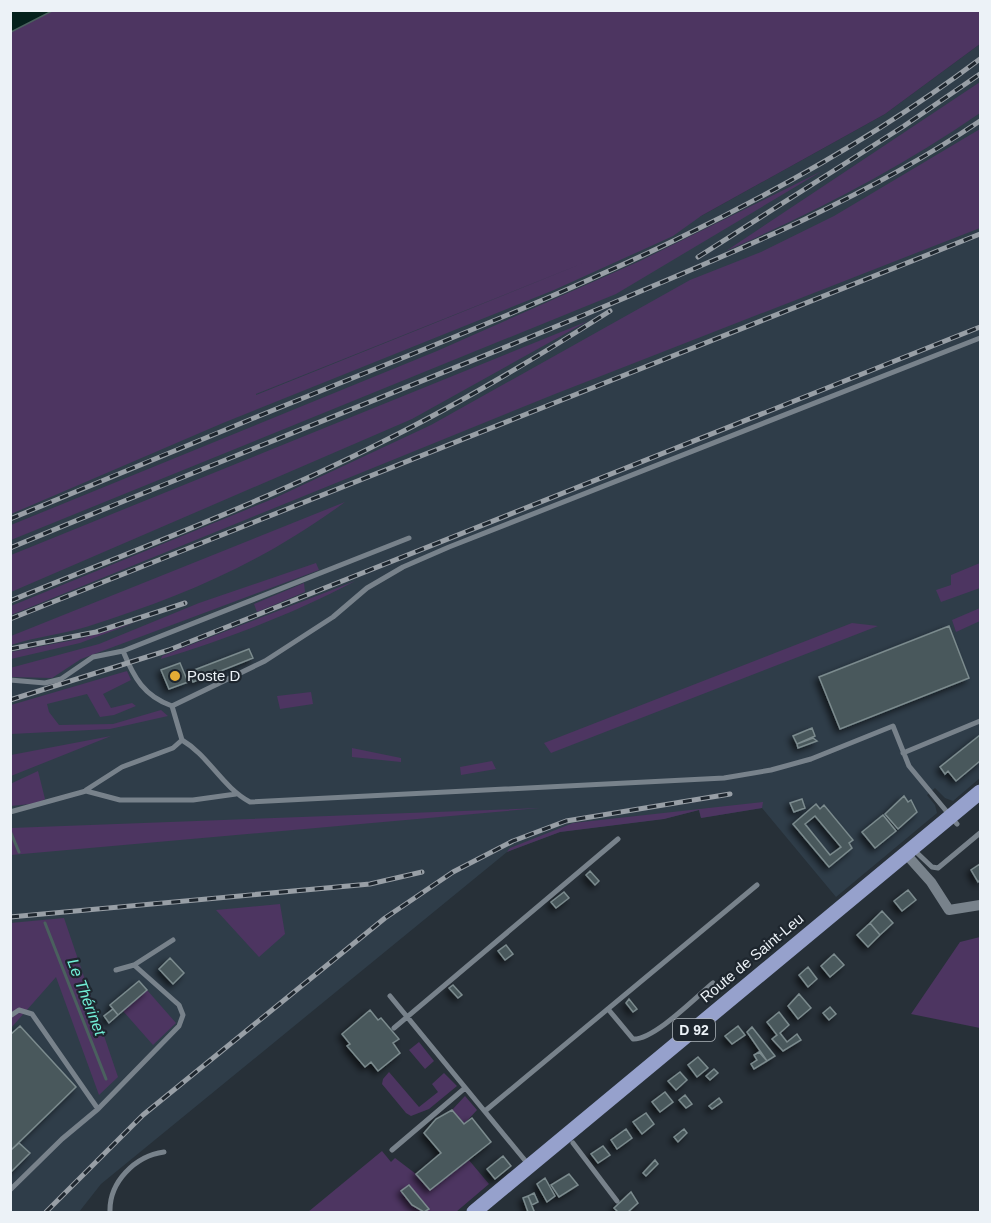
<svg xmlns="http://www.w3.org/2000/svg" width="991" height="1223" font-family="Arial,sans-serif">
  <style>
    .built { fill: #2f3d49 }
    .green { fill: #4d3561; fill-rule: evenodd }
    .water { fill: #05211c; stroke: #4a605e; stroke-width: 1.5 }
    .lines { fill: none; stroke-linecap: round; stroke-linejoin: round }
    .stream { stroke: #4a605e; stroke-width: 3 }
    .building { fill: #4a585b; stroke: #7b8b8e; stroke-width: 1.5; fill-rule: evenodd; filter: url(#shadow) }
    .service { stroke: #78828b; stroke-width: 5 }
    .minor { stroke: #78828b; stroke-width: 10 }
    .primary { stroke: #96a1cc; stroke-width: 15 }
    .rail-casing { stroke: #989fa6; stroke-width: 5 }
    .rail { stroke: #1e262e; stroke-width: 3; stroke-dasharray: 9; stroke-linecap: butt }
    .poi-dot { fill: #e5ad35; stroke: #1e262e; stroke-width: 2 }
    .labels { text-anchor: middle; stroke-width: 4.5; stroke-linejoin: round; paint-order: stroke }
    .shield { fill: #1e262e; stroke: #aeb5bb; stroke-width: 1.5 }
    .shield-label { font-size: 14px; font-weight: bold; fill: #ecf2f7 }
    .poi-label { font-size: 15px; fill: #ecf2f7; stroke: #1e262e; text-anchor: start }
    .street-label { font-size: 15px; fill: #ecf2f7; stroke: #1e262e }
    .water-label { font-size: 16px; font-style: italic; fill: #70edd5; stroke: #1e262e }
  </style>
  <defs>
    <filter id="shadow"><feDropShadow dx="-3.5" dy="3.5" stdDeviation="3" flood-color="#0009"/></filter>
  </defs>
  <rect width="100%" height="100%" fill="#273038"/>
  <path class="built" d="M980,44V778L953,801L945,798L935,788L927,795L935,805L937,813L836,897L762,808L701,818L699,810L664,819L560,832L507,852L101,1184L79,1212H11L10,499L125,447L428,323L701,216L885,114Z"/>
  <path class="green" d="M52,10L980,11V44L885,114L701,216L673,236L554,290L223,423L11,514L10,32ZM586,262L256,395V394Z
    M980,82V113C900,168 815,212 726,251Z
    M980,129V228L555,394L11,615V606L275,498L431,425L690,280L761,252L834,216Z
    M822,171L616,294L11,540V525L437,351L640,261Z
    M588,321L412,419L11,592V555Z
    M345,502C262,563 184,596 86,627C62,634 35,637 11,645V636Z
    M316,563L319,570L81,659L52,678L11,677L10,668L99,644L199,603Z
    M980,563V588L941,602L936,590L951,585V575Z
    M355,581C293,614 229,638 161,659L162,656Z
    M304,583L305,592L257,612L254,604Z
    M980,608V621L956,632L952,620Z
    M134,623L80,643L11,659V652L79,639Z
    M852,623L878,626L551,753L544,743Z
    M127,671L131,680L103,694L111,708L132,703L136,706L114,715L100,717L87,694L47,704L49,712L59,725L113,724L161,710L168,716L110,729L11,734V705Z
    M311,692L313,704L280,709L277,696Z
    M111,736L11,776V755Z
    M352,748L401,758V762L352,757Z
    M492,761L496,769L461,775L460,767Z
    M38,771L45,799L39,803L11,806L10,784Z
    M763,802L762,808L701,818L699,810L664,819L560,832L507,852L510,848L573,823Z
    M540,808L11,855V828Z
    M280,904L285,934L259,957L216,910Z
    M64,918L118,1077L99,1095L56,977L11,1028L10,923Z
    M980,937V1028L911,1014L960,942Z
    M147,990L176,1023L153,1045L123,1011Z
    M419,1042L434,1061L425,1069L409,1050Z
    M389,1072L419,1107L438,1092L432,1084L444,1073L457,1086L429,1109L411,1116L406,1113L382,1084L383,1079Z
    M465,1096L477,1110L464,1124L452,1110Z
    M382,1151L391,1162L395,1158L416,1174L430,1190L468,1159L489,1184L456,1212H308Z"/>
  <path class="water" d="M11,10H52V11L11,32Z"/>
  <g class="lines">
    <path class="stream" d="M11,833L19,852
      M45,923L106,1079"/>
  </g>
  <path class="building" d="M949,626L969,678L840,729L819,677Z
    M249,649L253,658L193,682L189,672Z
    M180,663L188,682L169,689L161,670Z
    M812,728L815,736L797,744L793,736Z
    M980,735V761L956,781L948,771L945,774L940,767Z
    M813,738L817,741L798,748L797,744Z
    M904,796L908,802L911,800L917,812L898,829L885,814Z
    M802,799L805,808L794,812L790,803Z
    M816,804L820,809L824,805L853,840L849,843L852,848L829,867L793,824ZM815,816L841,847L830,855L805,824Z
    M883,815L896,831L875,848L862,832Z
    M980,864V880L978,882L971,870Z
    M590,871L599,881L595,885L586,875Z
    M908,890L916,900L902,911L894,901Z
    M564,892L569,898L556,908L551,902Z
    M882,911L893,923L880,935L870,923Z
    M870,923L880,935L868,947L857,935Z
    M506,945L513,954L505,960L498,951Z
    M834,954L844,965L830,977L821,966Z
    M170,958L184,973L173,984L159,969Z
    M808,967L817,979L808,987L799,975Z
    M139,981L147,990L118,1015L110,1005Z
    M453,985L462,995L458,998L449,988Z
    M799,994L811,1008L798,1019L788,1006Z
    M629,999L637,1009L633,1012L626,1003Z
    M830,1007L836,1014L829,1020L823,1013Z
    M113,1009L118,1015L109,1023L104,1016Z
    M370,1010L378,1020L381,1018L399,1039L393,1043L400,1053L378,1071L371,1062L365,1067L347,1046L350,1044L342,1034Z
    M779,1012L789,1025L780,1033L787,1042L797,1034L801,1040L783,1051L772,1039L777,1035L767,1022Z
    M20,1026L76,1087L10,1151V1035Z
    M738,1026L745,1035L732,1044L725,1036Z
    M752,1027L775,1056L767,1061L747,1032Z
    M759,1052L767,1061L754,1069L751,1064L757,1060L754,1055Z
    M698,1057L708,1068L697,1077L688,1065Z
    M714,1069L718,1073L710,1080L706,1076Z
    M680,1072L687,1080L676,1090L668,1081Z
    M665,1092L673,1102L660,1112L652,1102Z
    M685,1095L692,1104L686,1108L679,1100Z
    M719,1098L722,1102L712,1109L709,1106Z
    M452,1110L464,1124L472,1118L491,1142L430,1190L416,1174L441,1153L424,1133L436,1119Z
    M646,1113L654,1124L642,1134L633,1122Z
    M626,1129L632,1138L617,1149L611,1140Z
    M684,1129L687,1133L678,1142L674,1137Z
    M19,1143L30,1153L10,1173V1151Z
    M603,1146L610,1155L598,1163L591,1154Z
    M503,1156L511,1166L495,1179L487,1169Z
    M655,1160L658,1164L646,1176L643,1173Z
    M569,1174L578,1185L559,1197L551,1185Z
    M545,1178L555,1196L547,1202L537,1184Z
    M409,1185L429,1209L424,1212L412,1205L401,1191Z
    M631,1192L638,1203L628,1212H618L614,1208Z
    M534,1193L538,1202L532,1205L528,1196Z
    M528,1196L534,1211L532,1212H528L523,1198Z"/>
  <g class="lines">
    <path class="service" d="M409,538L123,651C134,678 144,696 172,706L182,740C209,756 222,787 250,802L724,778L771,770L811,759L893,726L909,766L957,824
      M10,680L45,683L61,679L93,657L123,651
      M172,706L265,661L333,617L367,588L403,567L449,547L980,338
      M903,753L980,721
      M86,790L122,767L173,748L182,740
      M10,812L86,791L120,800H193L236,794
      M914,850L932,867L938,868L980,833
      M116,970L134,965
      M390,996L528,1164
      M608,1009L633,1039C654,1040 696,997 713,983
      M10,1016L19,1010L32,1014L98,1109L62,1139L10,1190
      M394,1028L618,839
      M98,1109L179,1026L183,1015L179,1005L134,965L173,940
      M485,1111L757,885
      M573,1143L617,1201
      M392,1150L465,1088
      M110,1212C109,1182 135,1156 164,1152"/>
    <path class="minor" d="M906,854L931,882L949,910L980,905"/>
    <path class="primary" d="M474,1212L980,792"/>
    <defs>
      <path id="rail" d="M698,257L904,126L980,74
        M10,519C127,470 243,422 360,375C575,289 794,199 980,59
        M10,548C199,469 390,395 579,317C717,259 855,205 980,121
        M10,601C135,550 262,503 382,442C461,403 536,358 610,311
        M10,619L980,234
        M10,649L96,632L185,603
        M10,700L169,650L980,327
        M10,917L370,884L422,872
        M46,1212L143,1115L385,918L453,872L513,841L566,821L730,794"/>
    </defs>
    <use href="#rail" class="rail-casing"/>
    <use href="#rail" class="rail"/>
  </g>
  <circle class="poi-dot" cx="175" cy="676" r="6"/>
  <g class="labels">
    <rect class="shield" x="673" y="1019" width="42" height="22" rx="4.5"/>
    <g class="shield-label">
      <text x="694" y="1035">D 92</text>
    </g>
    <g class="poi-label">
      <text x="187" y="681">Poste D</text>
    </g>
    <g class="street-label">
      <text transform="translate(752 958) rotate(-40)" y="5">Route de Saint-Leu</text>
    </g>
    <g class="water-label">
      <text transform="translate(87 997) rotate(69)" y="6">Le Thérinet</text>
    </g>
  </g>
  <rect width="991" height="1223" fill="none" stroke="#ecf2f7" stroke-width="24"/>
</svg>
